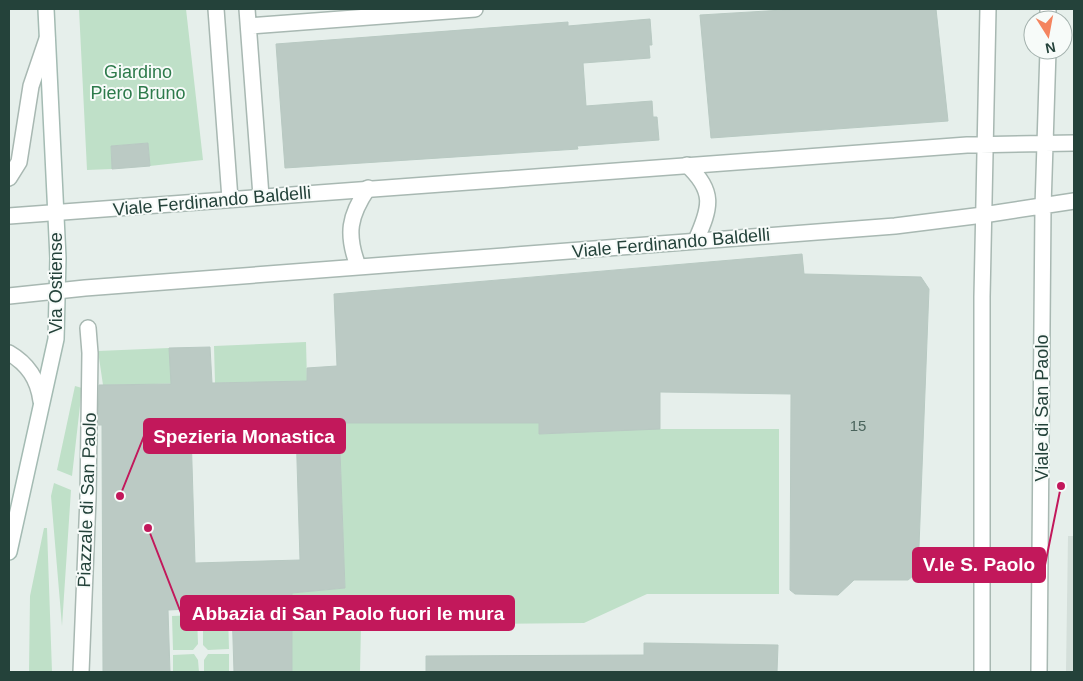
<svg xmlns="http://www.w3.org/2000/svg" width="1083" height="681" font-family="Arial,sans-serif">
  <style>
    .built { fill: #d4dfda }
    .green { fill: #bfe0c8 }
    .building { fill: #bbcac4; stroke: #b8c9c2; fill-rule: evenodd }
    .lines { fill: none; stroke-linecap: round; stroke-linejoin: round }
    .pedestrian-casing { stroke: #a8b8b2; stroke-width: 18 }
    .minor-casing { stroke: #a8b8b2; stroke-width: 18 }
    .tertiary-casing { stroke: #a8b8b2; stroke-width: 18 }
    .secondary-casing { stroke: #a4bbb3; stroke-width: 18 }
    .pedestrian { stroke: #fff; stroke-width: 15 }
    .minor { stroke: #fff; stroke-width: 15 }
    .tertiary { stroke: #fff; stroke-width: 15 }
    .secondary { stroke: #fff; stroke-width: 15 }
    .labels { text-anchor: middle; stroke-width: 4; stroke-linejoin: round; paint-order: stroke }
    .number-label { font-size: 15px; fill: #4a645c }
    .park-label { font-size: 18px; fill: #2d7a4b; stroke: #f7fbf9 }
    .street-label { font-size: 18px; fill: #24423a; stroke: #f7fbf9 }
    .leader { fill: none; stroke: #c2185b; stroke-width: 2 }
    .callout-dot { fill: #c2185b; stroke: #f7fbf9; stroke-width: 2 }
    .callout { fill: #c2185b; stroke: #c2185b; stroke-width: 2 }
    .callout-label { font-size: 19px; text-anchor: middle; font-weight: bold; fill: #fff }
  </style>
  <rect width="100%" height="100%" fill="#e6efeb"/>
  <path class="built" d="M1068,536H1074V672H1066Z"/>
  <path class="green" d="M79,9H186L203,160L150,166L148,143L111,146L112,169L87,170Z
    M306,342L307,381L215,383L214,346Z
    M169,348L170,362L203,383L103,385L98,351Z
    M75,386L82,388L72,476L57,470Z
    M339,423H539V434L647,429H779V594H647L584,623L361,625L360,672H292V593L345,588Z
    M54,483L71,490L62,626L51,496Z
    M44,528H47L52,672H29L30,596Z
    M228,614L229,649L208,650L203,645V615Z
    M197,615L198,644L193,650H173L172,616Z
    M194,654L198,660L199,672H173V655Z
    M208,654H229V672H204V660Z"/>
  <path class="building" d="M800,9H936L948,121L711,138L700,15Z
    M650,19L652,45H649L650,58L583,63L586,106L652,101L653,117H657L659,140L577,146L578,149L285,168L276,44L568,22V26Z
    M148,143L150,166L112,169L111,146Z
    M802,254L804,274L921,277L929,289L918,572L908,580H854L838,595L795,594L790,590L791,394L660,392V429L539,434V423H339L345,588L292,593V672H234L232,607L168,610L170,672H103L102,425H98L99,385L171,384L169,348L210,347L212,383L307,381V368L337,366L334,294ZM296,428L300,560L195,563L191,431Z
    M644,643L778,645L777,672H426V656L644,655Z"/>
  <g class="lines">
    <defs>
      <path id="pedestrian" d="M81,672L88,498L90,353L88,328"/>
      <path id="minor" d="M216,9L230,199
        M247,9L261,196
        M249,26L475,9
        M687,165C715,191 711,207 696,240
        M358,266C346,234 349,216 368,188"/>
      <path id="tertiary" d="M1048,20V9
        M9,178L19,162L31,86L47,39
        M9,216L967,145L1074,143
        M9,296L85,288L895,226L983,215L1074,201
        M9,353C28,364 38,379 41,401
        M982,672V297L988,9
        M1039,672L1043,207L1048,50"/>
      <path id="secondary" d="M9,552L56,339L58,258L46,9"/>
    </defs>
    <use href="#pedestrian" class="pedestrian-casing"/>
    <use href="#minor" class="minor-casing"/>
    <use href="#tertiary" class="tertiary-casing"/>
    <use href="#secondary" class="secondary-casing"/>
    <use href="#pedestrian" class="pedestrian"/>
    <use href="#minor" class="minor"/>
    <use href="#tertiary" class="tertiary"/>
    <use href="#secondary" class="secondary"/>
  </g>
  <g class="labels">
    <g class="number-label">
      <text x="858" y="431">15</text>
    </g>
    <g class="park-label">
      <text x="138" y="78">Giardino<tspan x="138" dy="21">Piero Bruno</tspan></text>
    </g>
    <g class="street-label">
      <text transform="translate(212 201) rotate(-5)" y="6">Viale Ferdinando Baldelli</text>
      <text transform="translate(671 243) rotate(-5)" y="6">Viale Ferdinando Baldelli</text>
      <text transform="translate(56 283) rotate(-90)" y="6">Via Ostiense</text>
      <text transform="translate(1042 408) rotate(-90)" y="6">Viale di San Paolo</text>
      <text transform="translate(87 500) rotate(-88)" y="6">Piazzale di San Paolo</text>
    </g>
  </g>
  <path class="leader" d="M120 496L144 436M1061 486L1045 565M148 528L181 613"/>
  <g class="callout-dot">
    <circle cx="120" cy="496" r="5"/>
    <circle cx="1061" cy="486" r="5"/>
    <circle cx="148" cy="528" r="5"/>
  </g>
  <g class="callout">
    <rect x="144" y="419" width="201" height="34" rx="5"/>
    <rect x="913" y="548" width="132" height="34" rx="5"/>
    <rect x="181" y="596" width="333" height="34" rx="5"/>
  </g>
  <g class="callout-label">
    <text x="244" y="443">Spezieria Monastica</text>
    <text x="979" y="571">V.le S. Paolo</text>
    <text x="348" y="620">Abbazia di San Paolo fuori le mura</text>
  </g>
  <rect width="1083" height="681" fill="none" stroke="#24423a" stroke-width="20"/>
  <g transform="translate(1048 35) rotate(169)"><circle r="24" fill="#f7fbf9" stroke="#a3b1ad"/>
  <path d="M0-4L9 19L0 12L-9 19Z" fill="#f4845f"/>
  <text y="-8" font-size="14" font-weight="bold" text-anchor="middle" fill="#24423a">N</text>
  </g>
</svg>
